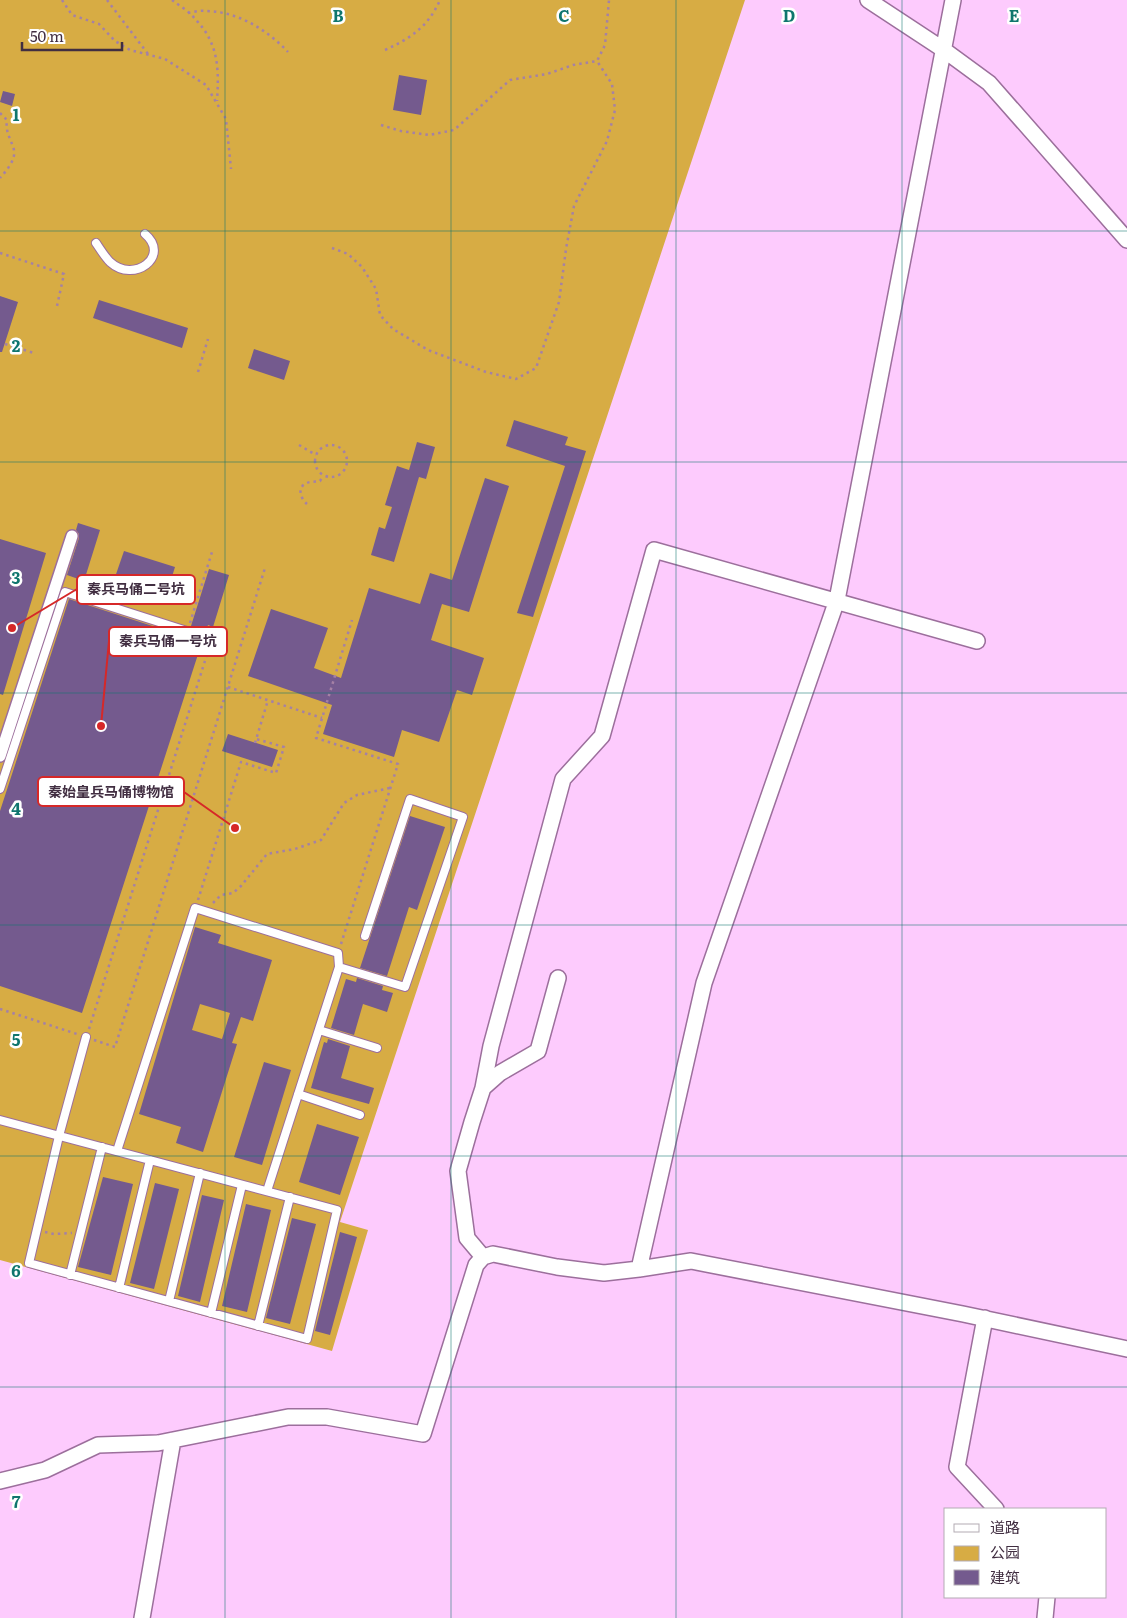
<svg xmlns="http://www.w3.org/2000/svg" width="1127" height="1618" font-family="Literata,'Noto Sans SC',serif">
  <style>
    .green { fill: #d7ac44 }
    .building { fill: #745a8e; fill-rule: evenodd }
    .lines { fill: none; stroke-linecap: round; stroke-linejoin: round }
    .service-casing { stroke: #9c6f9c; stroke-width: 10 }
    .pedestrian-casing { stroke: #9c6f9c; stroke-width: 14 }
    .minor-casing { stroke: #9c6f9c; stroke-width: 18 }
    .path { stroke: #a581a5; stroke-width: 2.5; stroke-dasharray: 2.5 4; stroke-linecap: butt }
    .service { stroke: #fff; stroke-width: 8 }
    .pedestrian { stroke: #fff; stroke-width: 11 }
    .minor { stroke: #fff; stroke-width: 15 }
    .grid { fill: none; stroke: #0f766e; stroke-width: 1; stroke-opacity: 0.55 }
    .grid-label { font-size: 16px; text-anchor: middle; font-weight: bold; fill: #0f766e; stroke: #fff; stroke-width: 5; stroke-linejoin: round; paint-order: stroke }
    .leader { fill: none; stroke: #d62828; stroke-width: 2 }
    .callout-dot { fill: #d62828; stroke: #fff; stroke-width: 2 }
    .callout { fill: #fff; stroke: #d62828; stroke-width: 2 }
    .callout-label { font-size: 14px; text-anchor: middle; font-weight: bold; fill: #412e41 }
  </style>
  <rect width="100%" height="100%" fill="#fdcbfd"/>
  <path class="green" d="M0,0H745L340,1222L368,1230L332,1351L0,1260Z"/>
  <path class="building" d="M399,75L427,80L421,115L393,110Z
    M3,91L15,94L12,106L0,102Z
    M0,296L18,302L2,352H0Z
    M99,300L188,328L182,348L93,318Z
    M254,349L290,361L284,380L248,368Z
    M514,420L568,437L565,445L586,451L533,617L517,613L565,466L506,446Z
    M417,442L435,447L426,479L419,477L394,562L371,555L379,527L385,529L392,507L385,505L397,466L409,470Z
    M485,478L509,486L469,612L442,604L431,640L484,658L472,695L457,690L439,742L402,730L394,757L323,734L332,705L248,676L271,609L328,628L314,668L341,678L369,588L420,604L430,573L452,580Z
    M78,523L100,530L84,581L67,575L79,538V534L76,530Z
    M0,539L46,553L3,695L0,694Z
    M124,551L175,567L165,599L113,583Z
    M209,569L229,575L213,627L208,625L206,631L191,626Z
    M69,599L202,642L82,1013L0,986V811Z
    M228,734L278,750L272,767L222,751Z
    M410,816L445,827L417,910L409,907L387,976L360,968Z
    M195,927L221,935L218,943L272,960L253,1021L241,1017L232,1043L237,1044L203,1152L176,1143L181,1127L139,1114ZM200,1004L230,1013L222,1039L192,1030Z
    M357,978L383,986L382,990L393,993L387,1012L363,1004L354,1035L331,1028L346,979L356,982Z
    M328,1039L350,1046L341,1078L374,1088L369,1104L311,1088L324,1042L327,1043Z
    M264,1062L291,1070L262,1165L234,1157Z
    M317,1124L359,1137L340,1195L299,1182Z
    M103,1177L133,1184L111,1275L78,1267Z
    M155,1183L179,1189L154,1289L130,1283Z
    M202,1195L224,1200L200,1302L178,1296Z
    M246,1204L271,1210L247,1312L222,1306Z
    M292,1218L316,1224L290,1324L266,1318Z
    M340,1232L357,1237L330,1335L315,1331Z"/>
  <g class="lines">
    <defs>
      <path id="service" d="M96,243C100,249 105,257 110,262C134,284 171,256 145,234
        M0,789L65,592L212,639
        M339,967L405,987L463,817L410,799L365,936
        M319,1030L377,1048
        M298,1094L360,1115
        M0,1120C112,1150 225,1180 337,1210L307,1339L29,1263L59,1136L86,1037
        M117,1151L195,908L338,953L339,967L267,1191
        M70,1275L102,1147
        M119,1288L150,1160
        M169,1301L200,1173
        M211,1313L242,1185
        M258,1326L290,1197"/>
      <path id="pedestrian" d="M0,756L72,536"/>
      <path id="minor" d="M868,0L944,50L989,83L1127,240
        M483,1088L491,1046L563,779L602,736L654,550L977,641
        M483,1257L467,1238L458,1171L472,1122L483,1088L500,1073L538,1051L558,978
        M639,1269L704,983L837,600L953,0
        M985,1318L957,1467L996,1509
        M0,1481L45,1470L98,1445L158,1443L288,1417H327L423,1434L476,1265L483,1257L493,1254L557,1267L604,1273L639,1269L691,1261L963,1314L1127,1349
        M142,1618L173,1440
        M1045,1618L1047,1597"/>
    </defs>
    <use href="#service" class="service-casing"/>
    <use href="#pedestrian" class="pedestrian-casing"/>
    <use href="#minor" class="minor-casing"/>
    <path class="path" d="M62,0L72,15L99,24L115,41L130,50L165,59L206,85L226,119L231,169
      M107,0L148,54
      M172,0C180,6 190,12 196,20C219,44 219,70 217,101
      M188,13C194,12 201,10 207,11C239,12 267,30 288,52
      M385,50C411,38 428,27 440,0
      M0,113L7,120C5,132 11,139 14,150C16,160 6,171 0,178
      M381,125L401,131L429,135L454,130L510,80L547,74L573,65L597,61L605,45L609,0
      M332,248L348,254L362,267L376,289L380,315L393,329L428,350L486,372L516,379L536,368L559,302L566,249L574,206L607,141L615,110L612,84L597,61
      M0,253L64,274L57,306
      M5,344L34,353
      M198,372L208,339
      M315 461a16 16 0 1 1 32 0a16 16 0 1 1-32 0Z
      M299,445L316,455
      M307,504C301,499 296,487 307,483C311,481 316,482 320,481L323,476
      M190,623L212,552
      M228,687L322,718
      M255,743L268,700
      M198,900L241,762L276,773L284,747L256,739
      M213,903L221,895L233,893L241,886L267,854L295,849L321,840L344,803L357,795L390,788
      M341,944L398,764L316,738L352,620
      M0,1009L77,1034
      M89,1029L209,648
      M94,1040L115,1047L265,568
      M45,1232L54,1234L72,1233"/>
    <use href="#service" class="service"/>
    <use href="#pedestrian" class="pedestrian"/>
    <use href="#minor" class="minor"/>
  </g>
  <path class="grid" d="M225,0V1618M451,0V1618M676,0V1618M902,0V1618M0,231H1127M0,462H1127M0,693H1127M0,925H1127M0,1156H1127M0,1387H1127"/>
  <g class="grid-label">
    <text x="338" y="22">B</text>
    <text x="564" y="22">C</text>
    <text x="789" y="22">D</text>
    <text x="1014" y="22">E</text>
    <text x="16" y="121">1</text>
    <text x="16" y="352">2</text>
    <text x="16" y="584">3</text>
    <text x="16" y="815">4</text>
    <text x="16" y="1046">5</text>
    <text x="16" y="1277">6</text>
    <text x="16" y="1508">7</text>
  </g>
  <path class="leader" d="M12 628L77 589M101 726L109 641M235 828L184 792"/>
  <g class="callout-dot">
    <circle cx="12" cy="628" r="5"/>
    <circle cx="101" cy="726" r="5"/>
    <circle cx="235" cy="828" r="5"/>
  </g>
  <g class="callout">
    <rect x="77" y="575" width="118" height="29" rx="5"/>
    <rect x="109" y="627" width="118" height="29" rx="5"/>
    <rect x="38" y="777" width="146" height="29" rx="5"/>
  </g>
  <g class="callout-label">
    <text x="136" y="594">秦兵马俑二号坑</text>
    <text x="168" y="646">秦兵马俑一号坑</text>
    <text x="111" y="797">秦始皇兵马俑博物馆</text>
  </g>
  <rect x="944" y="1508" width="162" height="90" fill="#ffffff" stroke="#b3abb3"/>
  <rect x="954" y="1524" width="25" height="8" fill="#ffffff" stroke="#b3abb3"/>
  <text x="990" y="1533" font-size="15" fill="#412e41">道路</text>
  <rect x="954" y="1546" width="25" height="15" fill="#d7ac44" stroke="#b3abb3"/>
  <text x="990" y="1558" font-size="15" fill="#412e41">公园</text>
  <rect x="954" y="1570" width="25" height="15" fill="#745a8e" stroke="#b3abb3"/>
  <text x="990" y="1583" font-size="15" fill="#412e41">建筑</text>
  <path d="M22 42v8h100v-8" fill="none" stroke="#412e41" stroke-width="2.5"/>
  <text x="30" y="42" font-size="15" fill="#412e41" stroke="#ffffff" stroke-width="4" paint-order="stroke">50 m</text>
</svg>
